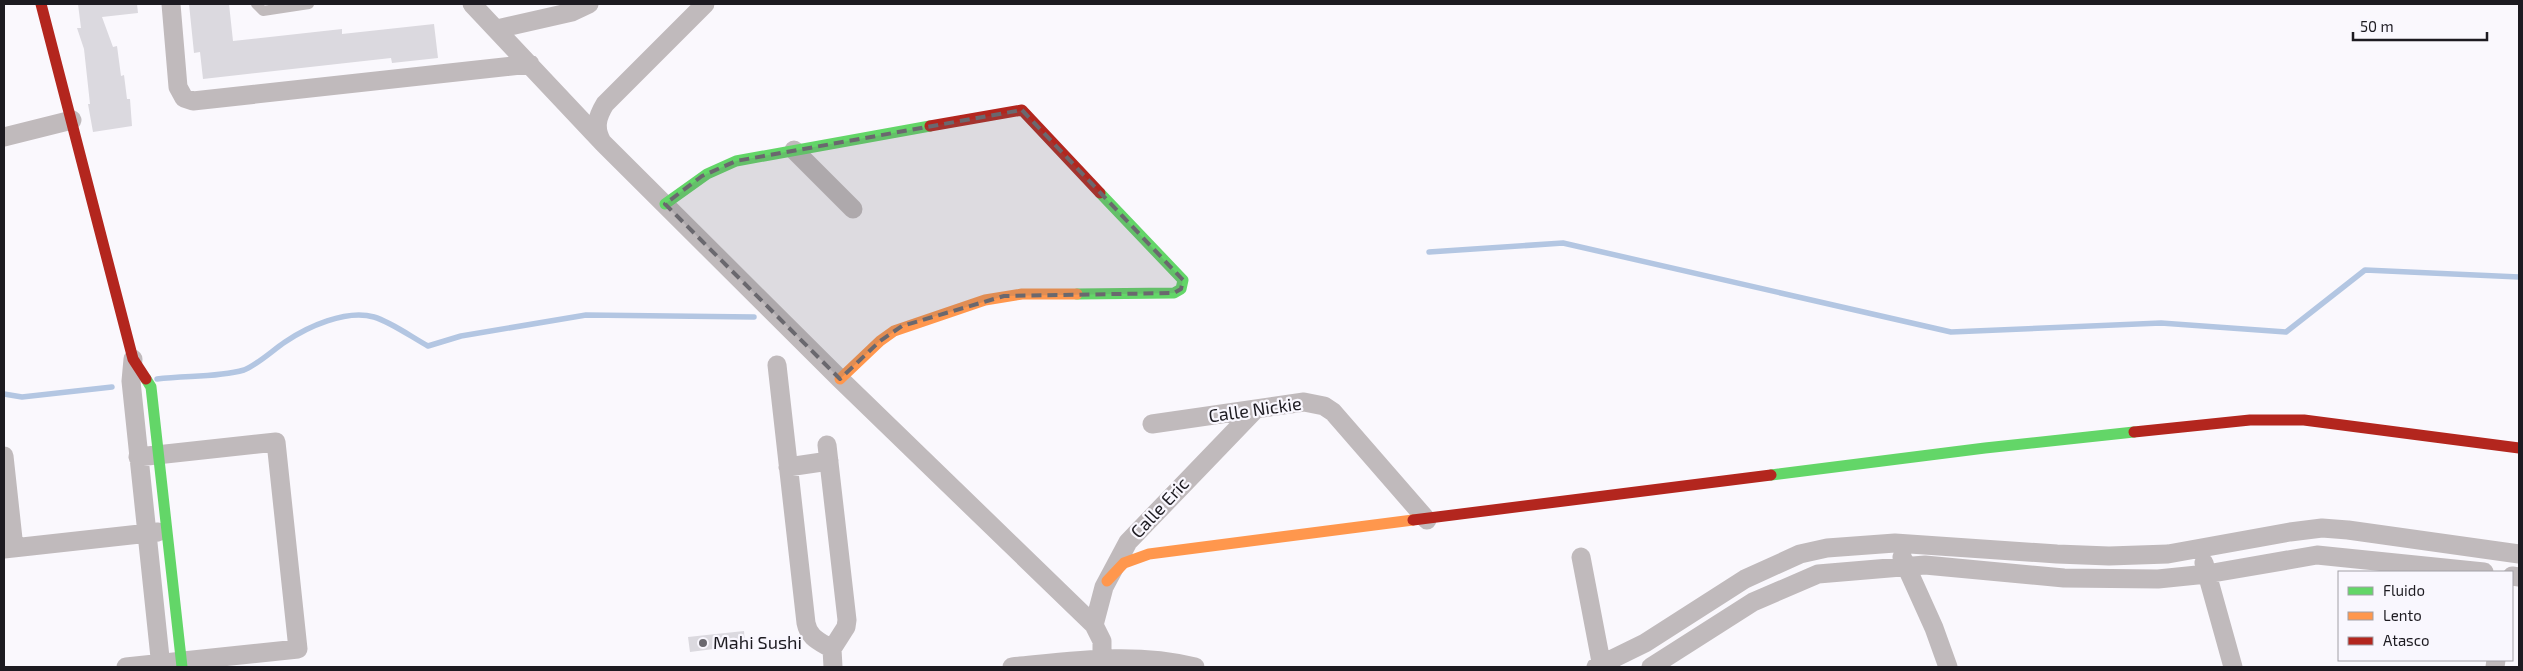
<svg xmlns="http://www.w3.org/2000/svg" width="2523" height="671" font-family="'Exo 2',sans-serif">
  <style>
    .lines { fill: none; stroke-linecap: round; stroke-linejoin: round }
    .stream { stroke: #b3c6e2; stroke-width: 5.5 }
    .building { fill: #dbd9df }
    .lane { stroke: #c0babc; stroke-width: 10 }
    .street { stroke: #c0babc; stroke-width: 19 }
    .fast { stroke: #63d668; stroke-width: 11 }
    .slow { stroke: #ff974d; stroke-width: 11 }
    .jam { stroke: #b3261e; stroke-width: 11 }
    .marked { fill: #6a686e; fill-opacity: 0.2; stroke: #6a686e; stroke-width: 4; stroke-dasharray: 10 6; stroke-linejoin: round }
    .poi-dot { fill: #6a686e; stroke: #f9f7fe; stroke-width: 2 }
    .labels { text-anchor: middle; stroke-width: 4.5; stroke-linejoin: round; paint-order: stroke }
    .street-label { font-size: 18px; fill: #1d1b21; stroke: #f9f7fe }
    .poi-label { font-size: 18px; fill: #1d1b21; stroke: #f9f7fe; text-anchor: start }
  </style>
  <rect width="100%" height="100%" fill="#faf8fd"/>
  <g class="lines">
    <path class="stream" d="M1429,252L1563,243L1951,332L2161,323L2286,332L2365,270L2519,277
      M157,379C186,375 215,378 244,370C257,365 273,350 285,342C307,327 346,309 374,317C391,322 413,338 428,346L461,336L586,315L754,317
      M4,394L22,397L112,387"/>
  </g>
  <path class="building" d="M78,4H137L138,13L102,17L113,47L117,46L121,76L124,75L127,99H130L132,126L93,132L88,104H90L84,49L77,28H81Z
    M189,4H229L233,41L342,29V34L434,24L438,58L392,63L391,58L203,79L200,52L194,53Z
    M744,631L745,645L690,652L688,637Z"/>
  <g class="lines">
    <path class="lane" d="M256,4L263,11L309,4"/>
    <path class="street" d="M171,4L178,87L184,98L193,101L530,64
      M472,4L603,143L840,379L1094,625L1102,641V659
      M497,29L572,12L589,4
      M4,137L72,120
      M602,142C594,128 597,117 605,104L705,4
      M794,150L853,209
      M133,359L131,381L161,667
      M777,365L806,623C809,638 819,641 832,649
      M1152,424L1304,402L1324,406L1333,412L1427,520
      M827,445L847,620L846,627L832,649L833,667
      M4,456L14,548
      M788,467L829,461
      M4,549L158,532
      M1581,557L1602,667
      M1902,557L1934,628L1948,667
      M2204,563L2233,667
      M2512,576L2519,577
      M1094,625L1104,587L1128,542L1256,409
      M126,667L298,649L276,442L138,457
      M1012,667C1074,661 1134,652 1195,667
      M1596,667L1645,643L1745,579L1800,554L1827,548L1895,543L2057,554L2109,556L2168,554L2290,532L2322,528L2348,530L2519,554
      M1651,667L1753,602L1818,574L1925,565L2064,578L2158,579L2207,574L2317,555L2484,572
      M2495,667L2496,660"/>
    <path class="fast" d="M665,204L707,174L736,161L930,126
      M1077,294L1174,293L1181,289L1183,280L1100,193
      M146,379L151,387L182,667
      M1771,475L1985,448L2134,432"/>
    <path class="slow" d="M840,379L880,341L894,331L985,300L1022,294H1077
      M1107,581L1124,563L1149,554L1413,520"/>
    <path class="jam" d="M41,4L133,359L146,379
      M930,126L1022,110L1100,193
      M2134,432L2250,420H2304L2519,448
      M1413,520L1771,475"/>
  </g>
  <path class="marked" d="M1022,110L1183,280L1181,289L1174,293L1004,296L902,326L880,341L840,379L665,204L702,176L736,161Z"/>
  <circle class="poi-dot" cx="703" cy="643" r="5"/>
  <g class="labels">
    <g class="street-label">
      <text transform="translate(1255 410) rotate(-8)" y="6">Calle Nickie</text>
      <text transform="translate(1160 508) rotate(-47)" y="6">Calle Eric</text>
    </g>
    <g class="poi-label">
      <text x="713" y="649">Mahi Sushi</text>
    </g>
  </g>
  <rect width="2523" height="671" fill="none" stroke="#1d1b21" stroke-width="10"/>
  <rect x="2338" y="571" width="175" height="90" fill="#f9f7fe" stroke="#a19fa6"/>
  <rect x="2348" y="587" width="25" height="8" fill="#63d668" stroke="#a19fa6"/>
  <text x="2383" y="596" font-size="15" fill="#1d1b21">Fluido</text>
  <rect x="2348" y="612" width="25" height="8" fill="#ff974d" stroke="#a19fa6"/>
  <text x="2383" y="621" font-size="15" fill="#1d1b21">Lento</text>
  <rect x="2348" y="637" width="25" height="8" fill="#b3261e" stroke="#a19fa6"/>
  <text x="2383" y="646" font-size="15" fill="#1d1b21">Atasco</text>
  <path d="M2353 32v8h134v-8" fill="none" stroke="#1d1b21" stroke-width="2.5"/>
  <text x="2360" y="32" font-size="15" fill="#1d1b21" stroke="#f9f7fe" stroke-width="4" paint-order="stroke">50 m</text>
</svg>
